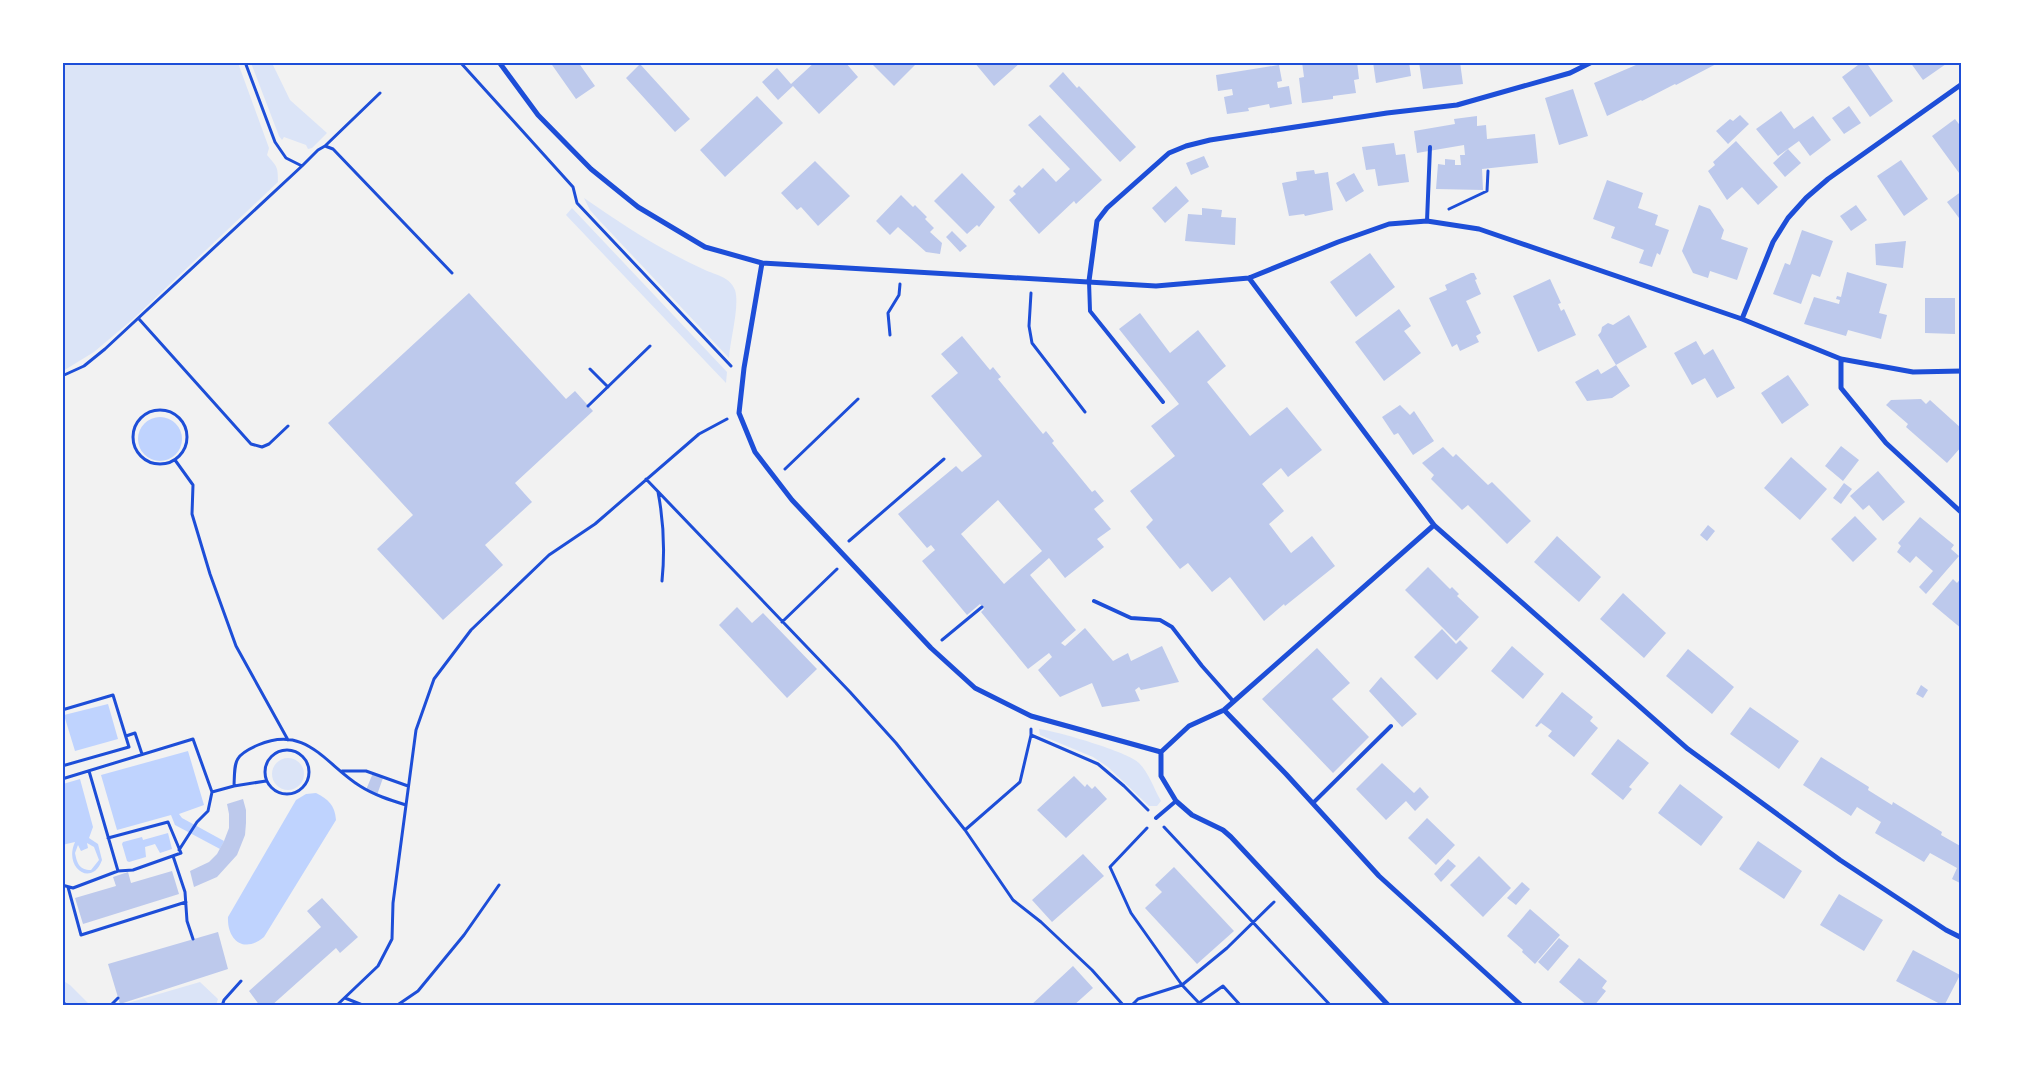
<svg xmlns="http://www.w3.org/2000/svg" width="2024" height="1068" font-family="Inter,sans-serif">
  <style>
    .green { fill: #dbe4f7 }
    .water { fill: #bfd3fe; fill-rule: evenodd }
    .building { fill: #bdc9ec; fill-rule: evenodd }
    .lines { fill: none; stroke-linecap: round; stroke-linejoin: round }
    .path { stroke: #1d4ed8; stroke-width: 3 }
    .service { stroke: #1d4ed8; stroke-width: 4 }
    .minor { stroke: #1d4ed8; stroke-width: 5 }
    .neatline { fill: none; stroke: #1d4ed8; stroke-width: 2 }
  </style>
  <rect width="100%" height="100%" fill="#f2f2f2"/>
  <path class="green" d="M62,63H238L269,148L267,155C277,167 278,166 278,182L133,319L94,352L63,371Z
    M251,63H272L290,100L327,133L312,148L308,149L306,145L284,137L282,140L279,136Z
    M584,198C623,225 661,250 705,270C716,275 730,277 735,290C740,306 730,340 729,358L597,218L590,210Z
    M572,208L727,372L726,383L566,215Z
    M1039,729C1056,731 1129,752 1139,763C1149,773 1154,789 1161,801L1157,806H1149L1108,767L1093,757L1040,735Z
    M272 774a16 16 0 1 1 32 0a16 16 0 1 1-32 0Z
    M62,980L70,985L90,1005H63Z
    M200,982L218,999L216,1005H121Z"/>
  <path class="water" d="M138 439a22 22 0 1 1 44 0a22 22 0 1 1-44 0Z
    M108,704L118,739L75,751L64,715Z
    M188,751L204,805L179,814L182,818L224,841L220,849L175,825L171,815L117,830L101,775Z
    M80,779L93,827L89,838L98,844L102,860C92,888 63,868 75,842L62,845L63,784ZM87,843L94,847L99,860L91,870C79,870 77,863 75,853L78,845L81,851L88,848Z
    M316,793C328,799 335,805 336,820L264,937C244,954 227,940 228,917L296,800L306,794Z
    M168,833L172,849L160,853L155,844L145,847L146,857L129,862L127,861L122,844L123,842L142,837L143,840Z"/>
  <path class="building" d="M550,62H578L595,86L576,99Z
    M815,62H845L858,77L819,114L793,86L778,100L762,82L777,68L791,84Z
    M870,62H918L894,86Z
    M974,62H1021L994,86Z
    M1302,62H1357L1359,79L1354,80L1356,93L1333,96V99L1302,103L1299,78L1304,77Z
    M1373,62H1409L1411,76L1376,83Z
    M1419,62H1460L1463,84L1423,89Z
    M1643,62H1720L1676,85L1675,84L1642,101L1641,100L1607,116L1594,83Z
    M1862,62H1866L1893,101L1870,117L1842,77Z
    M1910,62H1945L1946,64L1923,80Z
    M640,64L690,119L675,132L626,78Z
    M1279,65L1282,81L1277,82L1278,88L1289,86L1292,104L1270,108L1269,104L1248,108L1249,111L1227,114L1224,97L1233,95L1232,89L1218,91L1216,75Z
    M1063,72L1077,88L1079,86L1136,147L1120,162L1049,86Z
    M1573,89L1588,136L1559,145L1545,98Z
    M757,96L783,123L725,177L700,150Z
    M1849,106L1861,123L1844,134L1832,118Z
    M1781,111L1794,129L1813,116L1831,140L1810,156L1799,141L1778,156L1756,129Z
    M1040,115L1102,180L1076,204L1074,201L1039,234L1009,200L1016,194L1013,191L1019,185L1022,188L1043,168L1056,182L1070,169L1028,125Z
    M1740,115L1749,124L1728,144L1716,131L1730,119L1733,121Z
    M1477,116V126L1486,125L1487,139L1535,134L1538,163L1482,169L1483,190L1436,189L1438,164L1445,165V159L1455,160V165H1461L1460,155H1465L1464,145L1417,153L1414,131L1455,124L1454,119Z
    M1955,119L1962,128V177L1932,136Z
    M1736,141L1778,187L1758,205L1742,187L1727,200L1708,171L1715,165L1713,162Z
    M1394,143L1396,155L1405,154L1409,182L1378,186L1375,169L1366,170L1362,147Z
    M1788,149L1801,163L1785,177L1773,163Z
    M1204,156L1209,167L1191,175L1186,163Z
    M1901,160L1928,199L1904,216L1877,176Z
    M815,161L850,196L818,226L801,207L797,210L781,193Z
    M1314,170L1315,174L1328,172L1333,210L1305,216L1304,214L1289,216L1282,183L1297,180L1296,172Z
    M962,173L995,207L979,227L977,225L967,234L934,201Z
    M1354,173L1364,191L1346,202L1336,183Z
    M1607,180L1643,193L1638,208L1658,215L1655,225L1669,230L1660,255L1657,253L1652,267L1639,263L1644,250L1611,238L1615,227L1593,219Z
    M1176,186L1189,201L1165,223L1152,208Z
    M1962,191V216L1959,218L1947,202Z
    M901,195L913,207L915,205L927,217L925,219L934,228L930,232L942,243L940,254L926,252L898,227L890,235L876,221Z
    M1699,205L1710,209L1724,230L1721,239L1748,248L1737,280L1710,271L1708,278L1693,273L1682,251Z
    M1856,205L1867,220L1851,231L1840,216Z
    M1202,208L1222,210L1221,217L1236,218L1235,245L1185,241L1188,214L1202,215Z
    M1802,230L1833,241L1820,277L1812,274L1801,304L1773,294L1785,263L1790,265Z
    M952,231L967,246L960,252L946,237Z
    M1906,241L1903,268L1876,265L1875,244Z
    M1370,253L1395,287L1356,317L1330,282Z
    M1847,272L1887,284L1879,313L1887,315L1881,339L1848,330L1846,336L1804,324L1814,297L1839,304L1840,300L1836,299L1837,296L1841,297Z
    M1471,273H1474L1477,279L1475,280L1481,294L1466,301L1481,333L1476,336L1479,342L1460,351L1457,344L1452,347L1429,298L1447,290L1445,285Z
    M1550,279L1561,303L1558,304L1561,311L1564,309L1576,335L1538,352L1513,296Z
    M469,293L566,399L575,391L593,411L515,483L532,502L485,545L503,565L443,620L377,549L413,515L328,423Z
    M1925,298H1955V334L1925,333Z
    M1399,309L1411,326L1404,331L1421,353L1384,381L1355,342Z
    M1140,313L1170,353L1198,330L1226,366L1207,382L1250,436L1287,407L1322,450L1288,477L1281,468L1262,484L1284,511L1269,524L1291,553L1312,536L1335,566L1285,606L1284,604L1264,621L1230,577L1212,592L1188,563L1180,569L1146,527L1153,520L1130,491L1175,456L1151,426L1179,404L1119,329Z
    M1629,315L1647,347L1616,365L1598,335L1601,332L1602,327L1608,323L1613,325Z
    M962,336L990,370L993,367L1001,377L998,379L1043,434L1046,431L1054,441L1052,443L1092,492L1095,490L1104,501L1094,509L1111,529L1097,539L1104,547L1065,578L1049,558L1030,575L1076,630L1061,643L1065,646L1085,628L1113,661L1128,653L1131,661L1162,646L1179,682L1141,690L1139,687L1135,690L1140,701L1102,707L1092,683L1060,697L1038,670L1052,657L1049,653L1028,669L981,612L984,609L980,604L967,615L922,561L935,550L931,545L927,548L898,514L956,466L962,472L982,456L931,396L958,373L941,354ZM998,500L1042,551L1004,584L961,534Z
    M1696,341L1704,355L1713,349L1735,388L1717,398L1705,378L1692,385L1674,353Z
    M1616,365L1630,386L1612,398L1587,401L1575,382L1598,369L1601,374Z
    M1788,375L1809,405L1782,424L1761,393Z
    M1921,399L1926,404L1930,400L1962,429V446L1947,463L1906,427L1908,424L1886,405L1891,400Z
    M1400,405L1410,415L1414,411L1434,441L1413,455L1398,433L1394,435L1382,417Z
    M1841,446L1859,460L1843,481L1825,466Z
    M1443,447L1453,457L1456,454L1488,485L1492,482L1531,521L1507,544L1468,505L1462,510L1431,479L1434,475L1422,463Z
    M1791,457L1827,489L1800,520L1764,488Z
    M1878,471L1905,502L1883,521L1869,505L1863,510L1850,496Z
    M1844,483L1852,489L1841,504L1833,498Z
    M1855,516L1877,539L1853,562L1831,539Z
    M1920,517L1954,545L1951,549L1959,556L1926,594L1919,587L1933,571L1916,556L1910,563L1897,552L1901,546L1898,543Z
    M1708,525L1715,531L1707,541L1700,535Z
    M1557,536L1601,577L1579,602L1534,562Z
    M1428,567L1450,589L1452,587L1459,594L1457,596L1479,617L1456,641L1405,590Z
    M1962,577V629L1932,604L1953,579L1957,583Z
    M1623,593L1666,633L1644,658L1600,619Z
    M737,607L752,623L763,613L817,669L787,698L719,625Z
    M1442,629L1456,644L1460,640L1468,648L1437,680L1414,657Z
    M1512,646L1544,674L1523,699L1491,671Z
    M1317,648L1350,683L1332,699L1369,737L1333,773L1262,699Z
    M1688,649L1734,687L1712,714L1666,676Z
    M1381,677L1417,714L1402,727L1369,691Z
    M1921,685L1928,690L1923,698L1916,694Z
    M1562,692L1593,717L1590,721L1598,728L1574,757L1548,736L1552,731L1541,723L1537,727L1535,726Z
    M1750,707L1799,741L1779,769L1730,734Z
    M1618,739L1649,763L1629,787L1632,789L1623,800L1591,774Z
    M1821,757L1869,787L1868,790L1892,805L1893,802L1942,832L1941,835L1962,847V884L1952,879L1957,868L1930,853L1924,862L1875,833L1881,822L1857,807L1851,816L1803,785Z
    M1382,763L1414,793L1420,787L1429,797L1415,811L1406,801L1386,820L1356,789Z
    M373,773L383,778L377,795L366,790Z
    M1074,776L1085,787L1087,784L1092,789L1095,786L1107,799L1066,838L1037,810Z
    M1680,784L1723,817L1701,846L1658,813Z
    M243,799L246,810V823L245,835L237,855L217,877L194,887L190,871L209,862L217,854L224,841L229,828V814L227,804Z
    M1427,818L1455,845L1436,865L1408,838Z
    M1758,841L1802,871L1784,899L1739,869Z
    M1083,854L1104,876L1052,922L1032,900Z
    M1479,856L1511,888L1483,917L1450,885Z
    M1448,859L1456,866L1441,882L1434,874Z
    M1174,867L1234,931L1197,964L1145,908L1162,892L1155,885Z
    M172,871L179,894L83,924L75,898L116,886L113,877L128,872L131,883Z
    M1522,882L1530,889L1516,905L1507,898Z
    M1839,894L1883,920L1864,951L1820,925Z
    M322,898L358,937L340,953L336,948L271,1006H260L249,991L321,927L307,911Z
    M1530,909L1560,935L1535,964L1522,952L1523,950L1507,936Z
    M218,932L228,969L120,1004L108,964Z
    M1559,938L1569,946L1548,971L1538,962Z
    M1913,950L1960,975L1944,1006L1896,981Z
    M1579,958L1607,981L1602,988L1606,991L1594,1006H1588L1559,982Z
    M1073,966L1093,988L1073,1006H1030Z"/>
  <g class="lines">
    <path class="path" d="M245,62L275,142L286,158L302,166L318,150L325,146L333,149L452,273
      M460,62L573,187L577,203L731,366
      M325,146L380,93
      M1449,209L1487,191L1488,171
      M1031,293L1029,326L1032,343L1085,412
      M139,319L251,444L262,447L269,444L288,426
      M890,335L888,313L899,295L900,284
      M590,369L608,387
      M62,376L84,366L105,349L302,166
      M588,406L650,346
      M133 437a27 27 0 1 1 54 0a27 27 0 1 1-54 0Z
      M175,460L193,485L192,514L210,574L236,646L288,740
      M785,469L858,399
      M646,479L850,692L896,743L965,830L1013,900L1041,922L1092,970L1124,1006
      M658,492C664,523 665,551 662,581
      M849,541L944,459
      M782,622L837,569
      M942,640L982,607
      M62,710L113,695L129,747L62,766
      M1031,729V735L1098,764L1124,786L1148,810
      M126,736L135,733L142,754
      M265 772a22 22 0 1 1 44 0a22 22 0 1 1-44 0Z
      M342,771H366L408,786
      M62,779L193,739L212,792L234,786C235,761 233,756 258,745C306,724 325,764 360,786C374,795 390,800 406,805
      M234,786L266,781
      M1164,827L1331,1006
      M1147,828L1110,867L1131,913L1182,985L1199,1003L1223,986L1241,1006
      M965,830L1020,782L1031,735
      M108,838L168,822L181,853L133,870L118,871
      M179,850L197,822L208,811L212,792
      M173,856L185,892L187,921L193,939
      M62,885L73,888L118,871L89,771
      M68,887L81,935L186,902
      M345,998L365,1006
      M62,1002L68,1006
      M110,1006L118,998
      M222,1006L224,1000L241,981
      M336,1006L378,966L392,939L393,903L416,730L434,679L471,630L549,555L595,524L699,434L727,419
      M396,1006L418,991L464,935L499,885
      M1131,1006L1138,999L1182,985L1227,948L1274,902"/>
    <path class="service" d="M1427,221L1430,147
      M1089,281L1090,311L1163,402
      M1094,601L1131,618L1160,620L1172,627L1202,666L1233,701
      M1313,803L1391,726
      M1156,818L1176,801"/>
    <path class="minor" d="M499,62L538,115L591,169L638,207L705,247L762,263L1156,286L1249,278L1338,242L1389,224L1427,221L1479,229L1742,319L1841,359L1913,372L1962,371
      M762,263L744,368L739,413L755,452L792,500L931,648L975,688L1031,716L1161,752
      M1249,278L1434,525L1688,749L1840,860L1946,930L1962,938
      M1089,281L1097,221L1107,208L1169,153L1186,146L1210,140L1387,113L1457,105L1570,73L1592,62
      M1742,319L1773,242L1788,218L1806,198L1828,179L1962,84
      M1841,359V388L1886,443L1962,513
      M1224,710L1286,774L1379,876L1522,1006
      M1161,752L1189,726L1224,710L1434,525
      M1161,752V776L1176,801L1192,815L1223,830L1231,837L1389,1006"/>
  </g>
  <rect width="2024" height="1068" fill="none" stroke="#ffffff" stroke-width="128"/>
  <rect x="64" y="64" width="1896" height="940" class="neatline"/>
</svg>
